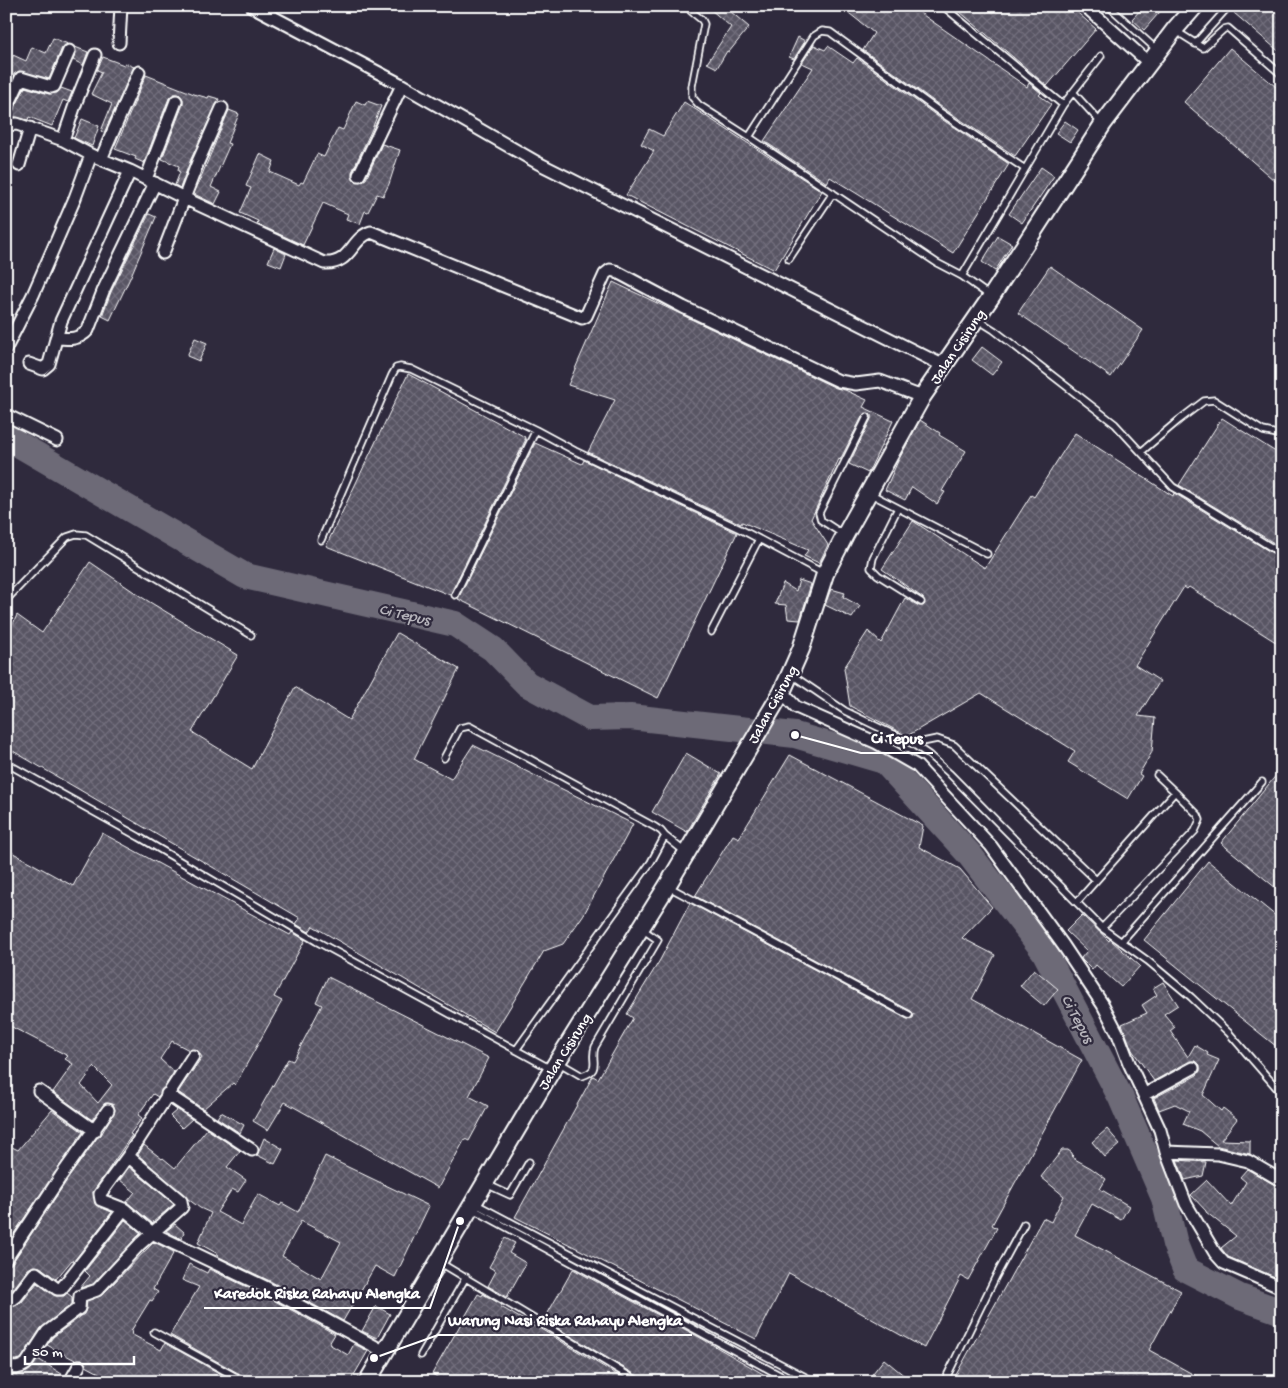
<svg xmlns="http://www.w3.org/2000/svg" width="1288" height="1388" font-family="'Gochi Hand',sans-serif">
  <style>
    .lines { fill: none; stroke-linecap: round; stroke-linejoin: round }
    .river { stroke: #6d6a77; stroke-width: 26 }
    .building { fill: url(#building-cross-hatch); stroke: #fff; fill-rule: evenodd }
    .service-casing { stroke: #fff; stroke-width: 9 }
    .minor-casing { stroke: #fff; stroke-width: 15 }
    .secondary-casing { stroke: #fff; stroke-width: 20 }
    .service { stroke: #2f2a3d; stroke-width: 5.5 }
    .minor { stroke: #2f2a3d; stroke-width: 11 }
    .secondary { stroke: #2f2a3d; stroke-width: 16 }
    .labels { text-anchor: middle; stroke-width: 4.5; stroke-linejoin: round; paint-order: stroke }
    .street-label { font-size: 15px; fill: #fff; stroke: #2f2a3d }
    .water-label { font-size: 16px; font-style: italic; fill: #b6b4bb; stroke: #2f2a3d }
    .leader { fill: none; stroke: #fff; stroke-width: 2 }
    .callout-dot { fill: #fff; stroke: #2f2a3d; stroke-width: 2 }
    .callout-label { font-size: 16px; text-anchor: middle; font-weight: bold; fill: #fff; stroke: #2f2a3d; stroke-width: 4.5; stroke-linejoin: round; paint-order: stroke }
  </style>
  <defs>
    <pattern id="building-cross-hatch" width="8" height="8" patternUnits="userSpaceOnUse" patternTransform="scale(1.25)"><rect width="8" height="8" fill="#595564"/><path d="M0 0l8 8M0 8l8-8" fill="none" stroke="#726e7b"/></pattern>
  </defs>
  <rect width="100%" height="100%" fill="#2f2a3d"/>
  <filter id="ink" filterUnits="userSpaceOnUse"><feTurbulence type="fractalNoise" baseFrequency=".02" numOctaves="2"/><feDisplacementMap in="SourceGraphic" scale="10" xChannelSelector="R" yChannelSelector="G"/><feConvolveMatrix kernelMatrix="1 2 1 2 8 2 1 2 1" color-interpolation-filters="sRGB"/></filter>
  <g filter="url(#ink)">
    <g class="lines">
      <path class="river" d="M6,437L245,576L455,624L493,649L527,684L590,718L630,717L795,735L884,761L969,854L1044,951L1121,1098L1164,1198L1175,1244L1185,1269L1240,1297L1282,1312"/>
    </g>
    <path class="building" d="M713,6H724L749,27L729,52L727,51L717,68L707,63L731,27L710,9Z
      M840,6H910L1027,87L1029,83L1041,93L1039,95L1051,104L1015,156L943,108L863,50L874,33Z
      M953,6H1070L1096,29L1047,86Z
      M1144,6H1165L1144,30L1132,19Z
      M1240,6H1282V54L1234,13Z
      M798,37L805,41L794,59L789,57Z
      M53,38L68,44L62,48L49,79L19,71L14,74L6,92V61L10,62L13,55L26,61L32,47L46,53Z
      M814,45L825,50L828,46L853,63L857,58L937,116L1009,164L953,253L830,177L827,183L764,141L813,68L802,63Z
      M75,47L88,52L83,65L73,60L76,53Z
      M1230,48L1282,92V187L1184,102Z
      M103,57L124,65L125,63L134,67L104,133L101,131L112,104L91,94L102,72L97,70Z
      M146,75L194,94L208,98L209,96L219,99L191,159L180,188L175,185L180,172L178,171L179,166L162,159L183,104V99L179,94H174L169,98L144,163L135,159L136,157L115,149Z
      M25,87L49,94L57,93L61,88L72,92L68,102L63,100L52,126L29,117L28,120L11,116Z
      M356,101L365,105L367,101L381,106L372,129L352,172L353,180L360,182L366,179L382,144L400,150L389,184L383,196L377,194L368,212L365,211L360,224L346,219L348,214L323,203L303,245L257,224L258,221L240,213L251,188L246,186L260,154L274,161L270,172L299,185L301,182L303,183L317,154L324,157L338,128L343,130Z
      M684,102L822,191L774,270L626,195L654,151L641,144L649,129L663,136Z
      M229,110L239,114L227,143L230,144L211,187L221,192L215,204L194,194Z
      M82,119L99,126L92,146L74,138Z
      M1065,121L1078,130L1070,142L1056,133Z
      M1041,167L1054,176L1022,223L1009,214Z
      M149,214L156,217L130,278L110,320L102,316L111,292Z
      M998,236L1012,244L995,271L982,262Z
      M274,248L286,254L281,267L268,262Z
      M1050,266L1143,330L1111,377L1018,313Z
      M613,282L836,388L845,390L867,400L863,407L893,421L868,473L849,464L871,419V415L869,413L863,415L840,460L839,459L811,519L828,545L819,563L804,556L808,550L742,522L741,524L588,452L615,400L568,385Z
      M195,338L207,343L199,361L187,356Z
      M982,347L1002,362L992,375L972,360Z
      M408,374L525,437L524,439H526L450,595L326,546Z
      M1222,418L1282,456V548L1179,485Z
      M920,420L940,433L939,435L966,451L942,491L945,492L937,504L912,487L905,500L885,490L898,461Z
      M1075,433L1173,496L1174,493L1282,559V646L1189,587L1187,589L1184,587L1135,665L1160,681L1138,716L1155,718L1152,752L1139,774L1142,776L1128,799L1068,762L1075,751L981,693L907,736L850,706L844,668L868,631L881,643L905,598L919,606H923L925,604L923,598L882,569L913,521L985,568L1031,495L1034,497Z
      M535,443L582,464L584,460L737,533L658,698L458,599Z
      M90,562L143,598L238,655L192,732L252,769L295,687L349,720L397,633L459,669L414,759L451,779L473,745L633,824L584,914L563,944L544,951L495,1032L313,926L309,932L296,924L300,918L6,747V639L17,615L42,633Z
      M799,580L811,584L800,620L788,619L786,605L775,604L783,583L796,591Z
      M831,589L845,593L843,597L860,606L852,618L825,605Z
      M686,753L721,774L687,832L652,812Z
      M790,755L923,826L919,847L960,869L992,907L962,938L995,955L972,999L1082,1060L992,1225L997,1228L968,1280L961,1276L924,1348L789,1273L756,1339L515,1217L593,1076L598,1079L633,1018L627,1014L660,960L690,903L907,1019L913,1018L914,1014L911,1011L695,896L733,835L739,838Z
      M1282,768V893L1221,843Z
      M102,833L290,935L292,932L305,940L274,997L282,1001L235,1085L233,1083L203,1109L178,1092L202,1057L197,1050H189L172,1041L160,1059L174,1072L158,1097L153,1094L138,1115L142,1118L130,1134L132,1135L93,1192L96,1205L112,1212L74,1261L72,1260L56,1279L40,1267L33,1266L28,1269L12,1291L6,1292V1266L12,1263L67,1180L97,1138L101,1135L115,1110L113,1104L105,1103L92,1120L53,1092L73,1064L65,1059L68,1056L6,1024V849L73,886ZM94,1067L112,1085L98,1103L81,1085Z
      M1208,861L1282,921V1051L1144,940Z
      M1082,915L1109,941L1110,939L1112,941L1140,966L1121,987L1096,965L1092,970L1082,960L1081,958L1087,951L1066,931Z
      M1034,969L1058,989L1044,1006L1020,986Z
      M328,977L489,1058L469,1096L488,1106L469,1141L465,1139L438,1188L285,1102L268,1130L253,1121L288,1059L293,1061L322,1005L316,1002Z
      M1163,982L1178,1005L1164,1014L1175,1027L1170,1031L1188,1057L1195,1045L1208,1053L1207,1055L1219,1060L1203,1095L1221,1111L1223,1108L1237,1119L1221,1140L1250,1141V1154L1218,1146L1200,1131L1183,1124L1189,1111L1175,1104L1159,1110L1154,1098L1197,1075L1200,1071V1065L1196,1061H1190L1154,1081L1132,1050L1122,1024L1147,1013L1142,1005L1157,995L1153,988Z
      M170,1105L192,1119L182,1128L170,1116L177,1110Z
      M52,1110L83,1132L6,1245V1153L10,1146L18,1150Z
      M221,1112L244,1125L240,1133L217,1118Z
      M207,1129L240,1151L227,1167L246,1180L238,1192L232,1189L217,1212L241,1225L258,1194L280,1206L282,1203L298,1212L325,1156L429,1206L395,1277L375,1266L343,1321L270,1281L217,1256L218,1254L198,1243L211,1213L200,1208L188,1199L138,1155L144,1145L162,1159L163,1158L175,1168ZM301,1221L341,1242L321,1279L282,1256Z
      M1107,1129L1120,1144L1105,1157L1092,1142Z
      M264,1138L283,1149L275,1164L257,1155Z
      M1062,1150H1068L1072,1153L1073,1158L1091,1168L1106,1179L1100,1189L1129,1206L1121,1220L1092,1204L1075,1235L1181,1291L1149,1350L1207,1382H952L1043,1218L1051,1222L1064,1196L1041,1177Z
      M1177,1160L1206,1162L1203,1176L1185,1180Z
      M129,1167L174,1204L152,1223L127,1202L135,1192L120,1180Z
      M1247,1169L1282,1189V1272L1277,1278L1228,1257L1221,1248L1236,1236L1206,1212V1211L1191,1195L1207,1180L1231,1206L1246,1182L1240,1177Z
      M125,1220L141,1233L93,1284L80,1288L90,1276L85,1271Z
      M175,1224L184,1232L181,1239L166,1231Z
      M505,1238L515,1243L509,1253L526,1263L507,1297L488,1286L496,1271L489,1267Z
      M154,1242L174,1252L153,1289L158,1292L152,1301L150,1300L131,1331L133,1332L131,1334L161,1350L165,1343L235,1382H116L86,1366L82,1359L75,1360L47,1345L53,1337L84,1314L86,1309L87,1301L102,1295Z
      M189,1264L207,1273L209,1269L264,1295L335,1334L329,1344L348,1355L354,1344L368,1351L350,1382H250L247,1378L170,1335L199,1287L182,1280Z
      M573,1269L699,1337L777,1382H644L641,1378L544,1320Z
      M37,1283L56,1296H64L67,1293L72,1297V1304L41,1328L21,1359L16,1360H6V1307L15,1306L22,1302Z
      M478,1294L482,1296L483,1294L502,1305L501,1307L539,1329V1328L629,1382H445L432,1374Z
      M376,1306L390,1314L377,1338L362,1331Z
      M38,1359L65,1376L66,1382H12L6,1378V1375H17L27,1372L32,1368Z
      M884,1359L912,1382H866Z"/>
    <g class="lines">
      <defs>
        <path id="service" d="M690,6L691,11L702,20L704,24L692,86V97L699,105L749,137L937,263L962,276L990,296
          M943,6L1063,105
          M1109,6L1113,10L1116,6
          M1113,10L1157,50
          M1176,31L1203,48L1224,29L1228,28L1282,75
          M1195,44L1229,6
          M1073,92L1102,124
          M749,137L814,36L822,31L830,32L940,112L1025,169
          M789,259L833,193
          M962,276L1063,105L1101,56
          M978,320L994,330L1115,424L1173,487L1190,497L1282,554
          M1141,452L1179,420L1204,401L1214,400L1263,431L1277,434L1282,431
          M871,494L987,554
          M898,508L873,558L871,568L878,575L921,602
          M844,535L821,520L819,513L867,417
          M321,540L392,375L396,368L400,367L411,369L536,430L575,451L740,529L823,573
          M455,595L536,430
          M6,600L67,537L76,534L86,535L251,635
          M711,632L759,539
          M792,675L845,711L913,744L929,755L949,773L1102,928L1148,961L1191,997L1229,1033L1282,1094
          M913,744L937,739L954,745L1096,880
          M444,758L460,728L469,726L655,827L661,831L665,836L651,862L516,1050
          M6,763L139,837L316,941L551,1069
          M1157,775L1175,792
          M665,836L685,852
          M669,887L909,1015
          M1077,902L1175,792L1198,815L1200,820L1195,831L1102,928
          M1121,942L1262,782
          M558,1062L582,1076C602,1070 590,1061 595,1047L658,940L642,929
          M486,1184L510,1195L529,1162
          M474,1203L815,1382
          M471,1208L792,1382
          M439,1262L639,1382
          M154,1332L245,1382
          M421,1355L466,1277
          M944,1382L996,1276L1024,1224"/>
        <path id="minor" d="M252,6L402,85L538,163L944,366
          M1085,6L1149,63
          M119,43L121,6
          M6,110L21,78L51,87L54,86L69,51
          M6,125L17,124L63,140L91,155L130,171L184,198L324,263C351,265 351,238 371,232L582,318L586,316L605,274L610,270L615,271L683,307L839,381L856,384L880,381L922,397
          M63,140L76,102L95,55
          M101,159L139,72
          M19,165L30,128
          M359,175L402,85
          M146,179L176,101
          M163,253L198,162L222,108
          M56,338C69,339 79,340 88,330L104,289L155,183
          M6,348L33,295L75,198L91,155
          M29,364L43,369L49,364L61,321L130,171
          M6,415L57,440
          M782,692L796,707L877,743L917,766L991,846L1063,945L1103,1005L1118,1034L1129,1063L1160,1130L1166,1152L1186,1204L1215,1253L1224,1263L1282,1288
          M39,1091L95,1131
          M167,1094L252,1150
          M1145,1094L1193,1068
          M1166,1152L1218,1154L1248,1161L1277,1178L1282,1173
          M124,1209L101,1200L100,1194L128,1156L193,1056
          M6,1259L61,1176L108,1110
          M6,1300L13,1299L17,1296L34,1274L36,1273L57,1289H61L124,1209L152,1233L267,1288L385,1352
          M6,1367C14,1368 19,1369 26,1364L47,1332L79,1308L80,1296L97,1290L140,1244L182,1207L181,1201L128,1156
          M76,1382L72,1378L79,1366"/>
        <path id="secondary" d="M367,1382L552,1070L667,886L782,692L801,649L825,574L845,535L922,397L991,297L1103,124L1175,29L1195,6"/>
      </defs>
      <use href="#service" class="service-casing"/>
      <use href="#minor" class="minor-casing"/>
      <use href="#secondary" class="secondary-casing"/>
      <use href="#service" class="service"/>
      <use href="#minor" class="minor"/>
      <use href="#secondary" class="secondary"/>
    </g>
  </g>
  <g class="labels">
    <g class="street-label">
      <text transform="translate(957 346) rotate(-56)" y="5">Jalan Cisirung</text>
      <text transform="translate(772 704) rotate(-61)" y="5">Jalan Cisirung</text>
      <text transform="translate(564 1051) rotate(-58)" y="5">Jalan Cisirung</text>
    </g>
    <g class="water-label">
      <text transform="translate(405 613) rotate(13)" y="6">Ci Tepus</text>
      <text transform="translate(1079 1018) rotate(62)" y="6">Ci Tepus</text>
    </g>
  </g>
  <path class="leader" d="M795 735L861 753H933M460 1221L430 1308H204M374 1358L438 1335H692"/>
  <g class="callout-dot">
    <circle cx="795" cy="735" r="5"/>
    <circle cx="460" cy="1221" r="5"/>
    <circle cx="374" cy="1358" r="5"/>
  </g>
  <g class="callout-label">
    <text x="897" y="743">Ci Tepus</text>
    <text x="317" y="1298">Karedok Riska Rahayu Alengka</text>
    <text x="565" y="1325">Warung Nasi Riska Rahayu Alengka</text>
  </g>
  <rect width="1288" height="1388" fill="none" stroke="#2f2a3d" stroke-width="25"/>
  <rect x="12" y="12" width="1263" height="1363" fill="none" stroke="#fff" stroke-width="2" filter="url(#ink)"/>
  <path d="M25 1356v8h109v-8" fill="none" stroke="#ffffff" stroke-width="2.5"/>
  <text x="32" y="1356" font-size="15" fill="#ffffff" stroke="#2f2a3d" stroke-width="4" paint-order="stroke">50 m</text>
</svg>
